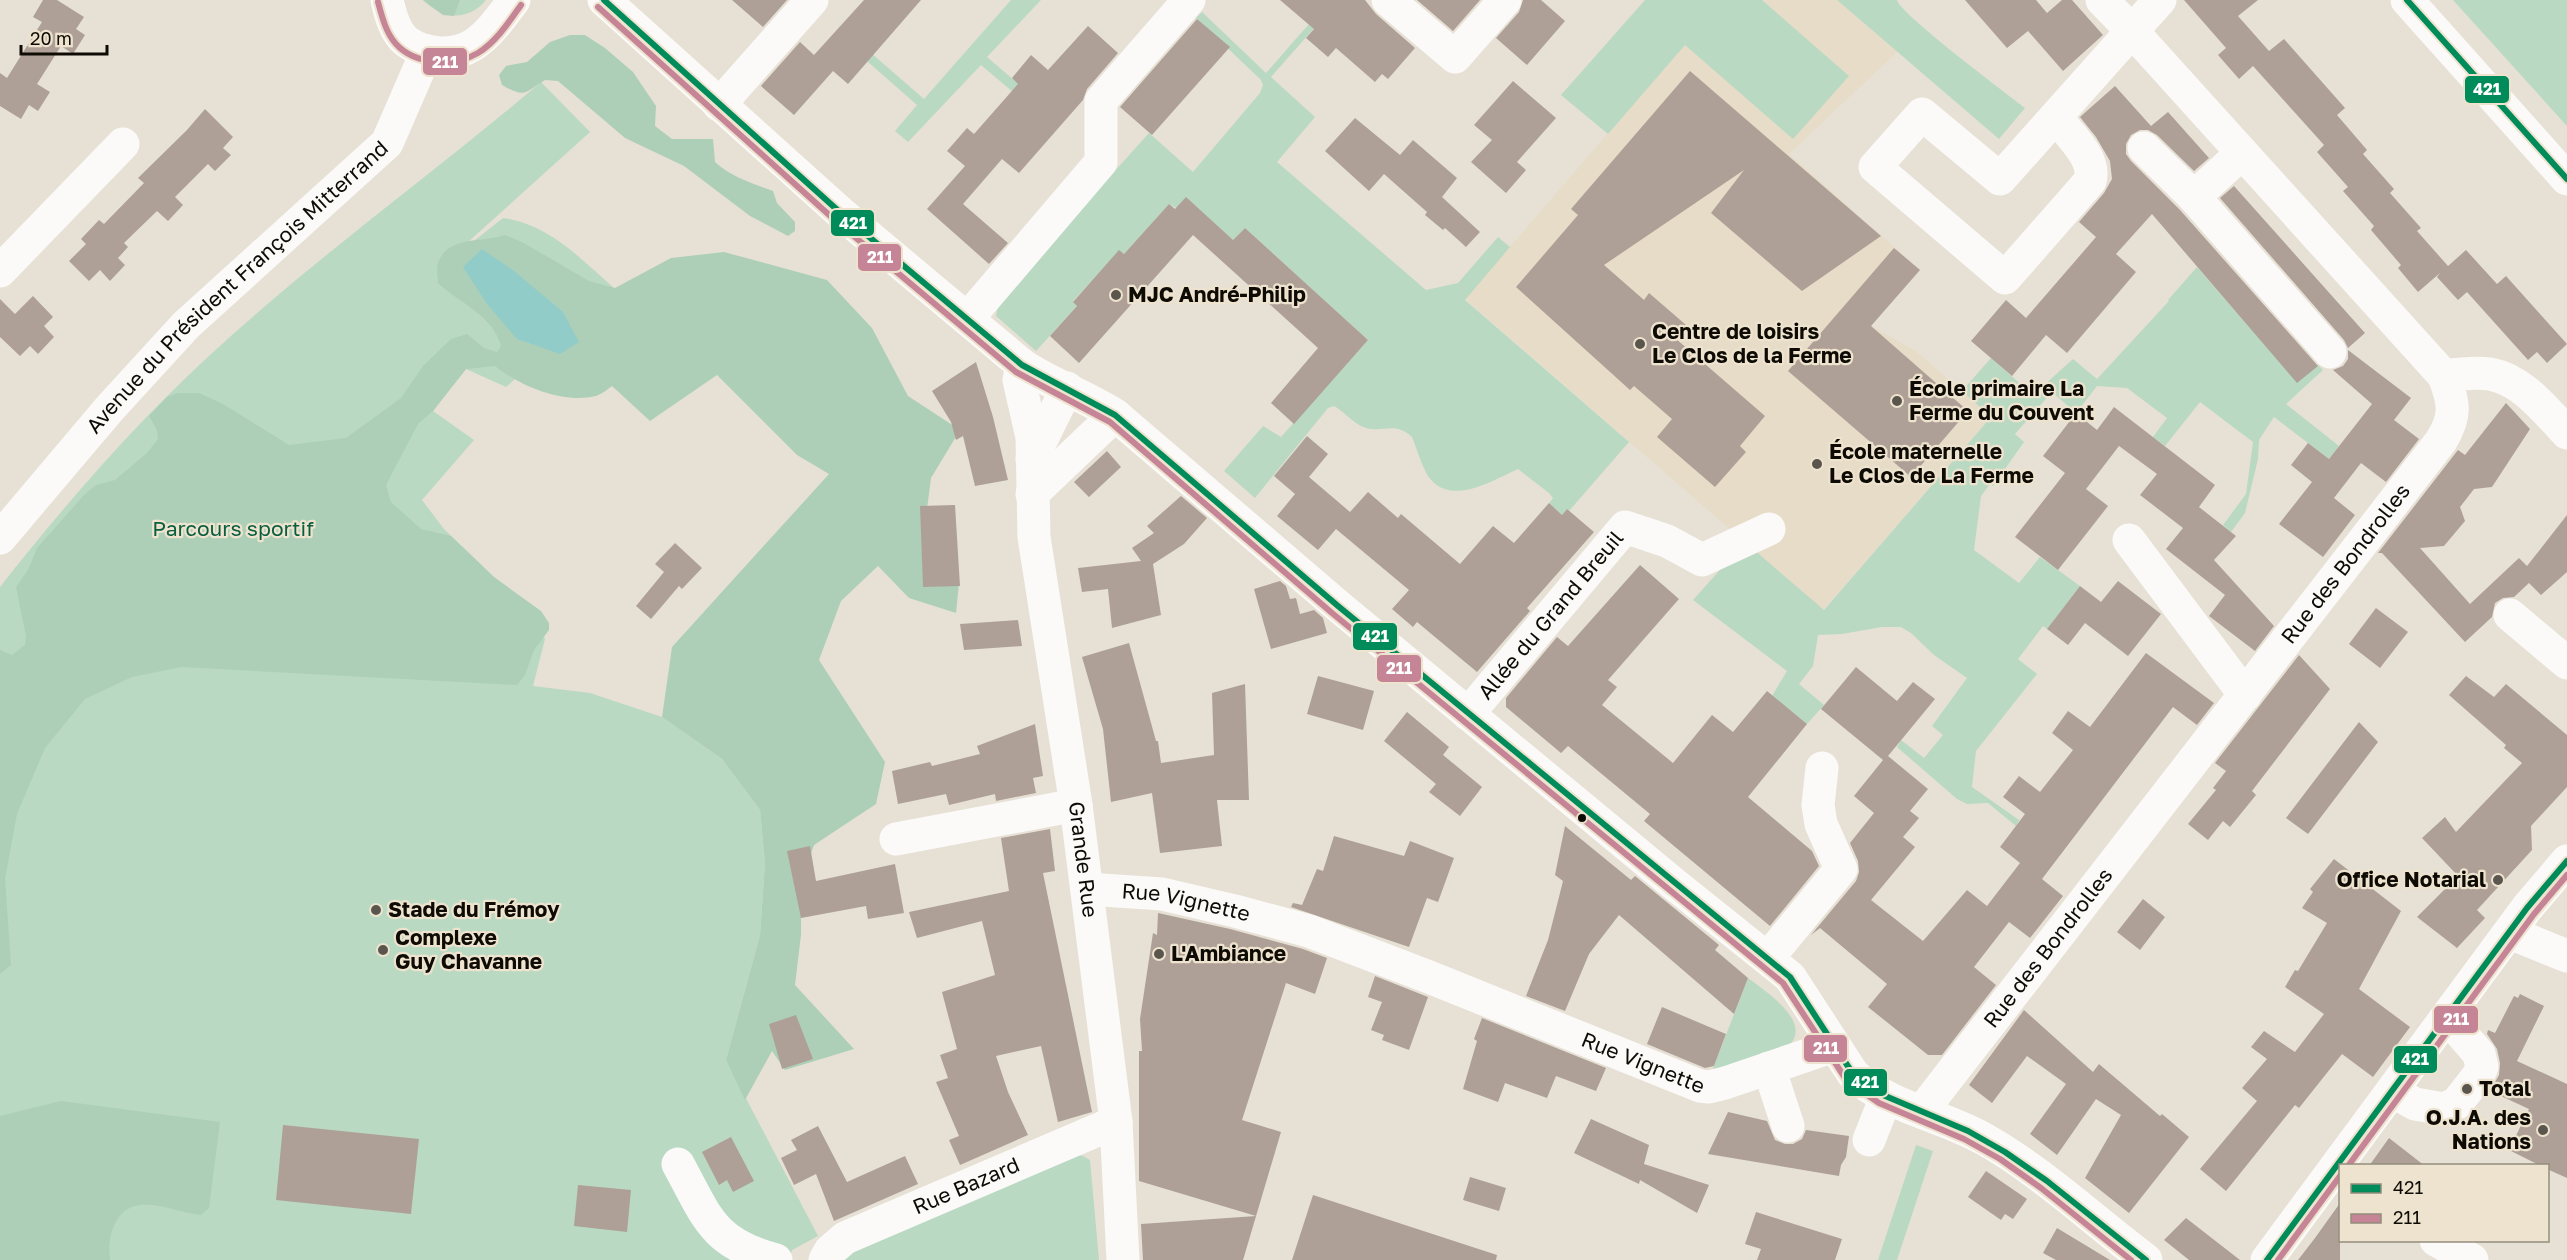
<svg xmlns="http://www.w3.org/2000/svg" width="2567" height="1260" font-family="'Golos Text',sans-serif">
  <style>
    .built { fill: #e6dcc7 }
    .green { fill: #b9d9c2 }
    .forest { fill: #adcfb7 }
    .water { fill: #91ccc9 }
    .building { fill: #aea096 }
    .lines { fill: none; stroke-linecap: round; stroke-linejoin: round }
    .minor { stroke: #fbfaf9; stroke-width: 33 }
    .major { stroke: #fbfaf9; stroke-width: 33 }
    .bus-1-casing { stroke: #eee3ce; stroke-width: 10 }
    .bus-2-casing { stroke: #eee3ce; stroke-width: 10 }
    .bus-1 { stroke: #008b5a; stroke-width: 6 }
    .bus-2 { stroke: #c58596; stroke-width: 6 }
    .poi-dot { fill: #5a564e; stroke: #eee3ce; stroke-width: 2 }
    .bus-dot { fill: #0e0b05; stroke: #eee3ce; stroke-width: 2 }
    .labels { text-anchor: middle; stroke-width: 4.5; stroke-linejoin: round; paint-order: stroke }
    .street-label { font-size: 21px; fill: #0e0b05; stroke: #eee3ce }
    .poi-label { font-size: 21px; font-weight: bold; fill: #0e0b05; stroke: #eee3ce; text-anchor: start }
    .park-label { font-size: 21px; fill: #085f40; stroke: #eee3ce }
    .line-badge { stroke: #eee3ce; stroke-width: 2 }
    .badge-label { font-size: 16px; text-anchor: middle; font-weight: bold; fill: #fff }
  </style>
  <rect width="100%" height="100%" fill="#e7e1d5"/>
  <path class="built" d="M1723,0H1837L1897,52L1789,154L1920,270L1871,326L1916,351L1991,417L1823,610L1465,299Z"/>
  <path class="green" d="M423,0H486C468,22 442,19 423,0Z
    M1011,0H1041L987,57L1063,122L1057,129L981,65L908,142L895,131L917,105L835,33L840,26L924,99Z
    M1330,0H1339L1271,77L1315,117L1277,162L1426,290L1458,283L1498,237L1510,247L1465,300L1629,442L1569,511L1567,509L1562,515L1549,503L1553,498L1549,493L1518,469C1493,480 1450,508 1428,476C1421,464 1417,449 1412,437C1394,421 1384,433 1366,428C1353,424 1345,412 1334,406L1328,408L1255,498L1224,471L1263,426L1281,437L1368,340L1245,228L1233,240L1169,204L1124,254L1119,251L1073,301L1077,306L1036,351L996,316L999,300L1149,133L1193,172L1260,93L1263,85L1261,80L1196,18L1202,12L1266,73Z
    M1645,0H1762L1849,76L1793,139L1685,45L1608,134L1561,95Z
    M1837,0H1897C1899,13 2007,94 2025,108L1999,139Z
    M2453,0H2567V126Z
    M541,82L590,132L437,270L503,218C549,224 582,260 615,289L506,387L466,369L433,411L474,440L422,500L444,529L494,577L529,604L545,639L533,686L590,693L662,717L722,759L760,810L765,863L760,935L726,1060L818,1236L792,1250L789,1260H0V587C70,498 146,411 231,336C330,247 439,169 541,82Z
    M2197,267L2297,382L2318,365L2323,370L2286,404L2339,446L2329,459L2274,417L2259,440L2258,459L2245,513L2231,532L2223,525L2246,494L2253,442L2200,402L2165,446L2153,437L2167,418L2127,388L2097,386L2076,413L2052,392L2015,434L2024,442L1993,486L1990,484L1981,496L1974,550L2019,583L2040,557L2080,586L2047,629L2043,626L2018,659L2037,674L1976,751L1972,787L2019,820L2016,826L1988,803L1967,804L1957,799L1897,747L1901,740L1924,758L1943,735L1932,726L1967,678L1934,655L1911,633L1901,627H1882L1842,634L1818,635L1813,666L1799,684L1824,705L1807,724L1772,696L1787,671L1693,600L1745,542L1824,610L1991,417L1962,391L1991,358L2033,395L2073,359L2097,379L2169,301L2168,300Z
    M1748,978C1765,991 1817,1024 1786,1048C1778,1054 1725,1069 1711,1074Z
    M1916,1145L1933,1151L1897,1260H1878Z
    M1074,1154L1083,1156L1090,1160L1099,1260H843L849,1254Z"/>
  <path class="forest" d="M423,0H460L454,16L443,15Z
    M570,35H585L605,48L633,72L656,106L655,126L672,139H713L715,162C731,177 752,183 773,191L777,203L795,222V231L788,236L750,216L684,166L625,138L558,81L545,80C525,92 526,99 502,85L499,75L506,66L527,62L550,42Z
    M505,235L522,242L589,281L615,288L671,258L724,252L827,280L872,328L908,396L960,430L931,478L925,525L959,583L956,613L909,598L878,566L841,601L819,660L885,762L876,804L814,845L801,882V935L795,985L854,1049L785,1070L772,1051L745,1100L726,1060L760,935L765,863L760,810L722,759L662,717L672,647L829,474L797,455L717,375L650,421L612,386C608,389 602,394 596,396C563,404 520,386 495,366L466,369L433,411L418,424L386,485L391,502L421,529L451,536L494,577L541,611L549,623V630L534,650L525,675L517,685L181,667L132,677L85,699L45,748L17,814L5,879L11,965L0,974V650L12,655L25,645L26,636L16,587L28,570L37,548L85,494L96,485L115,480L147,453L158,439L157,430L149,416L167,397L178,393H199L223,404L289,445L346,438L401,398L423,366L451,339L467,334L484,348L497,352L501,346C493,315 459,303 438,283C438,277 436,268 438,263C448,235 482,243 505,235Z
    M61,1101L220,1122L209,1208L201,1215C182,1213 159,1203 140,1205C114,1208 107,1238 110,1260H0V1116Z"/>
  <path class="water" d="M482,249L514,271L563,312L579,342L560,354L517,339L487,304L463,267Z"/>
  <path class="building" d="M43,0H57L84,17L76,29L85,35L73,54L61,46L37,84L50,92L38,111L29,105L21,119L0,106V73L7,78L42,22L33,17Z
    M732,0H787L763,27Z
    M864,0H921L848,84L833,71L794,115L761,86L800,42L814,55Z
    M1280,0H1365L1376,14L1415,48L1388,79L1382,74L1375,82L1336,48L1328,57L1306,38L1314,29Z
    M1417,0H1480L1453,31Z
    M1523,0H1541L1565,21L1527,65L1496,38L1519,12Z
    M1965,0H2036L2047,13L2062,0H2072L2103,35L2063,71L2028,31L2007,48Z
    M2184,0H2258L2238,16L2269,51L2284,39L2345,108L2337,115L2367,150L2363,154L2394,189L2390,193L2421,228L2417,231L2448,266L2466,250L2497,284L2506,276L2567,344L2547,363L2537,352L2528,360L2467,292L2458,300L2437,277L2440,273L2418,292L2398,268L2401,265L2371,230L2374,226L2343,191L2348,187L2317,152L2324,145L2253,66L2239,79L2218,55L2226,48Z
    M1197,19L1230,47L1152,135L1120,107Z
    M1088,26L1118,53L1087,89L1083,100L1019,173L1002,159L963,204L1008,243L989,264L927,209L965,166L947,151L967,128L974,134L1018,84L1012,78L1031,55L1048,70Z
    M1690,71L1881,236L1802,291L1711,213L1744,170L1604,265L1644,300L1649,293L1686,325L1675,338L1765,416L1740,446L1746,452L1715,487L1657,437L1672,419L1634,386L1630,390L1516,287L1578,215L1571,209Z
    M1513,81L1556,118L1517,162L1526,170L1506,193L1471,162L1492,140L1474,125Z
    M2115,86L2151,126L2168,112L2209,158L2194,171L2157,135L2148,130H2140L2131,135L2126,144V154L2131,161L2180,210L2318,366L2297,383L2152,214L2116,254L2136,272L2067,353L2046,335L2012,376L1971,341L2006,300L2026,318L2096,237L2079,222L2104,193L2112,179L2110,161L2096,137L2080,117Z
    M205,109L233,137L223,148L231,155L215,171L208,164L175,197L183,205L168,221L157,211L124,243L128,247L118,258L125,265L110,281L100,270L89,281L69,261L86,244L81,239L99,220L104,224L144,183L138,178L187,130Z
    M1355,118L1400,155L1413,140L1457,178L1442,197L1480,232L1466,247L1445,228L1443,230L1425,215L1427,212L1384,174L1369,191L1325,151Z
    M2234,186L2365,333L2348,348L2344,340L2220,198Z
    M1186,197L1233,240L1245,228L1368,340L1294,424L1271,403L1318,348L1193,235L1079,363L1050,336L1077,306L1073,302L1119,250L1124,254L1169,204L1175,209Z
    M1894,248L1920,270L1871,326L1968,411L1911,477L1788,371Z
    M33,296L53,317L44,326L54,337L38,354L30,346L20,356L0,337V299L15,314Z
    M2348,350L2411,398L2394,420L2419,439L2386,482L2361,463L2334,498L2355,515L2323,557L2279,524L2312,482L2291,465L2308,443L2329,459L2372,404L2333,370L2343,366L2348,359Z
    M976,362L993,417L1008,480L975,486L963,436L956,440L951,422L932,391Z
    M2506,403L2530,429L2492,487L2474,489L2460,507L2465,521L2444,546L2420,548L2470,604L2519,558L2527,566L2567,515V572L2541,595L2529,583L2514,597L2503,598L2495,603L2492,617L2465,642L2382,553H2378L2458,450L2465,455Z
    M2114,407L2215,485L2199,507L2236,536L2214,560L2274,626L2255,651L2209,616L2225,595L2166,549L2183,528L2140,495L2157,474L2119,446L2086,489L2108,506L2058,570L2015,537L2065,473L2043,456L2076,413L2097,430Z
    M1307,436L1328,454L1309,477L1350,512L1368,492L1398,518L1401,514L1460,564L1493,526L1514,543L1549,503L1562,515L1567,509L1594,532L1527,608L1530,611L1477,672L1417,622L1413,627L1392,609L1409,590L1336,529L1318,550L1277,516L1295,494L1274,476Z
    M1107,451L1121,467L1089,497L1074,482Z
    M1181,496L1207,518L1184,544L1153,564L1161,615L1112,628L1108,589L1082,592L1078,568L1141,561L1132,548L1154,533L1147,526Z
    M955,505L960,586L923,587L920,506Z
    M675,543L702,568L682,589L679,586L651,619L636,606L664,572L655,564Z
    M1640,565L1679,599L1608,680L1617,687L1602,705L1673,763L1712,715L1733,732L1767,691L1807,724L1748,797L1812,851L1819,866L1770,926L1644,821L1650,814L1568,746L1561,753L1506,707V698L1557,637L1568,646Z
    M1280,581L1286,586L1290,599L1296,598L1300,614L1314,610L1323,618L1327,633L1271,649L1254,589Z
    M2118,581L2161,614L2128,656L2085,623L2068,645L2047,629L2080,586L2101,602Z
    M2376,608L2408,632L2380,668L2349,644Z
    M1018,620L1022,646L964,650L960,624Z
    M1129,643L1156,741H1158L1161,763L1214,755L1212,693L1245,684L1249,800H1217L1222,846L1160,853L1152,793L1111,802L1103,729L1082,657Z
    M2146,653L2214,703L2197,725L2173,707L2042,879L2063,896L2030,938L2009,922L1974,967L1996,985L1942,1055H1928L1868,1007L1887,984L1820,928L1811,935L1856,881L1859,872L1858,861L1850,843L1874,813L1854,796L1883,760L1821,709L1856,667L1897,701L1913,682L1935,699L1888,756L1928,789L1910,811L1919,818L1903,837L1915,847L1871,900L1923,941L1967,890L1987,906L2020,863L2000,847L2025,814L2003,797L2019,776L2040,792L2073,750L2052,733L2068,711L2090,727Z
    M2299,655L2330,689L2252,791L2256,795L2230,827L2223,821L2208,840L2188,824L2216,790L2213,788L2226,771L2215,763Z
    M1318,676L1374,691L1363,730L1307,714Z
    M2466,676L2494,697L2506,684L2567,735V787L2531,826L2532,850L2477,910L2485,918L2457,948L2417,917L2458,876L2422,838L2445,817L2456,832L2522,763L2504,748L2506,745L2449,695Z
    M1407,712L1449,747L1443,755L1482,787L1460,816L1429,792L1436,784L1384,741Z
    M2359,722L2378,742L2308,834L2286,818Z
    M1035,724L1043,776L1033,778L1036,793L996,801L995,794L949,805L946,794L898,804L892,771L930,762L932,766L980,754L977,746Z
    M1565,826L1631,880L1635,876L1719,945L1715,950L1748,978L1734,1014L1619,915L1589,954L1565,1011L1526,996L1548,940L1559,897L1561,898L1559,897L1563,881L1555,875Z
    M1050,829L1055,871L1043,873L1092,1112L1058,1122L1041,1046L996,1056L1008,1092L1028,1135L960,1165L949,1140L959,1136L936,1082L948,1078L940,1055L957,1049L942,992L995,975L982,921L917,938L909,912L1009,891L1001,838Z
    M1334,836L1404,856L1410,841L1454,858L1438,902L1427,898L1409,947L1291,907L1293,903L1302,905L1317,869L1323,871Z
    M810,846L816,881L895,864L904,913L868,919L866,906L801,918L787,851Z
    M2334,859L2401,911L2359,989L2410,1027L2373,1077L2342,1054L2299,1108L2295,1105L2226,1191L2200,1169L2257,1101L2242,1088L2267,1059L2251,1047L2264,1031L2295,1052L2324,1014L2285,987L2295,970L2298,971L2327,923L2302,908L2313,892L2310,889Z
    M2143,899L2165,917L2140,950L2117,932Z
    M1158,913L1230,929L1303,949L1327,958L1315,994L1286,983L1242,1120L1281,1132L1243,1260H1143L1141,1224L1256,1216L1139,1181V1051H1142L1140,1019L1153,933L1157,935Z
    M1375,976L1428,997L1409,1050L1382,1040L1384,1035L1371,1030L1382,1002L1368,997Z
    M2520,994L2544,1006L2517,1061L2567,1084V1178L2547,1169V1166H2541L2509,1150L2529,1109L2490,1091L2499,1075L2500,1063L2497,1049L2487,1034L2488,1030L2495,1033L2514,996L2518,998Z
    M1662,1007L1726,1034L1714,1066L1705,1068L1647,1044Z
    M2024,1010L2093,1072L2099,1064L2160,1116L2162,1114L2189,1137L2129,1213L2085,1178L2121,1115L2096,1099L2057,1155L2030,1134L2066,1084L2027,1056L1992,1103L1969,1085Z
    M796,1015L813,1059L782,1069L769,1024Z
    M1482,1018L1606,1068L1596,1091L1556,1076L1547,1098L1505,1083L1498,1102L1463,1089L1477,1041L1474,1039Z
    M1728,1112L1767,1121L1775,1140L1785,1144H1793L1802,1139L1806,1130L1849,1136L1846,1157L1841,1165L1839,1176L1708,1154Z
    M1591,1119L1649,1145L1644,1164L1709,1185L1697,1213L1640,1180L1639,1184L1574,1153Z
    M283,1125L419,1139L411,1214L276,1200Z
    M818,1126L847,1182L905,1156L918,1184L834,1221L816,1174L794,1185L781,1158L797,1150L791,1140Z
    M731,1137L754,1181L733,1192L727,1180L719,1185L702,1152Z
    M2389,1138L2425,1166H2369Z
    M1986,1171L2027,1199L2013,1219L2005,1214L2001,1220L1968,1197Z
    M1470,1177L1506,1188L1499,1211L1463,1200Z
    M578,1185L631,1190L627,1232L574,1226Z
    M1313,1195L1497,1255L1496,1260H1292Z
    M2340,1203V1260H2298L2315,1238Z
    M1756,1212L1842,1239L1835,1260H1757L1761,1249L1745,1244Z
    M2186,1218L2240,1260H2189L2164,1240Z
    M2057,1228L2110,1260H2056L2043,1253Z"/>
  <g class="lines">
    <g class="minor">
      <path d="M387,0C390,14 395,33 407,42C425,55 454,57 473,45C490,34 502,16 514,0"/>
      <path d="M604,0L843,215L1022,365C1051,384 1085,396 1115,415L1338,606L1674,884L1790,977L1853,1074C1889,1108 1942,1115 1984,1139C2041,1171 2094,1221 2146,1260"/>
      <path d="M1388,0L1455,57L1505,0"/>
      <path d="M2102,0L2132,31L2160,0"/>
      <path d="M2407,0L2567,179"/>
      <path d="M719,105L812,0"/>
      <path d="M2144,148L2194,197L2242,153"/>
      <path d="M2194,197L2330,352"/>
      <path d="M0,271L123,144"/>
      <path d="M968,318L1101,162V101L1189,0"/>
      <path id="s1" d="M1022,365L1019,380L1032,437L1034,537L1076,805L1116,1122L1123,1260"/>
      <path d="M2444,376C2459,374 2475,372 2490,374C2523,380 2546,411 2567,433"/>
      <path d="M1032,459L1067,388"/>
      <path d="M1032,494L1115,415"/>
      <path id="s2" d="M0,538L110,408L186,325L387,143L427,51"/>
      <path d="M2129,540L2245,695"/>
      <path d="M2510,615L2567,663"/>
      <path id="s3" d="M1468,714L1625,527L1667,541L1702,560L1769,529"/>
      <path d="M896,839L1076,805"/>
      <path id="s4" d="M1087,889L1162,894L1235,911L1309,931L1429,977L1700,1086L1709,1087L1725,1083L1834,1046"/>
      <path d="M2510,933L2567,956"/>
      <path d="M1768,958L1841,869L1821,824L1818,805L1822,768"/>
      <path d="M1769,1068L1788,1126"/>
      <path d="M2392,1091L2415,1104L2444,1109L2457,1103L2478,1076L2482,1067L2479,1054L2447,1017"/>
      <path id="s5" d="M1922,1111L2441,441C2457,415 2454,403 2444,376L2132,31L2000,179L1922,114L1875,167L2005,278L2090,181C2097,158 2068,134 2056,117"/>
      <path d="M1869,1140L1886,1097"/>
      <path d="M678,1164C707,1217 712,1243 776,1260"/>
      <path d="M2436,1240L2472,1260"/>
      <path id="s6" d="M825,1260L830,1251L845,1238L1116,1122"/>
    </g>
    <path class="major" d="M2267,1260L2527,908L2567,861"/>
    <defs>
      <path id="bus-1" d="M604,0L843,215L1022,365L1115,415L1338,606L1790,977L1853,1074L1883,1095L1968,1131L2005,1152L2047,1181L2146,1260
        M2407,0L2567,179
        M2267,1260L2527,908L2567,861"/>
      <path id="bus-2" d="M378,2C382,17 386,33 396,44C415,65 454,67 478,53C496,42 509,22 521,5
        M598,7L837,222L1016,372L1110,422L1332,613L1783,983L1847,1081L1879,1103L1964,1139L2000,1159L2041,1188L2131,1260
        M2348,1166L2534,914L2567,875
        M2278,1260L2340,1176"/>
    </defs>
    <use href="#bus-1" class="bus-1-casing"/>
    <use href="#bus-2" class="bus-2-casing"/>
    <use href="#bus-1" class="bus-1"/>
    <use href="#bus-2" class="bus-2"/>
  </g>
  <g class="poi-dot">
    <circle cx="1116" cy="295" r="6"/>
    <circle cx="1640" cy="344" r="6"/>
    <circle cx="1897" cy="401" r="6"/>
    <circle cx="1817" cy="464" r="6"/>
    <circle cx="2498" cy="880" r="6"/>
    <circle cx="376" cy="910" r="6"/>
    <circle cx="383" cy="950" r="6"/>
    <circle cx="1159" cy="954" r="6"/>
    <circle cx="2467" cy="1089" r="6"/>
    <circle cx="2543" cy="1130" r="6"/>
  </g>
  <circle class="bus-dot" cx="1582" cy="818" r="5"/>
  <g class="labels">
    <g class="street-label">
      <text dy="7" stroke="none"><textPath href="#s2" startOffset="346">Avenue du Président François Mitterrand</textPath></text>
      <text dy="7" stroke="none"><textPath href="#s5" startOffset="692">Rue des Bondrolles</textPath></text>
      <text dy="7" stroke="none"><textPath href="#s3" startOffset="129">Allée du Grand Breuil</textPath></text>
      <text dy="7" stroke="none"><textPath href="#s1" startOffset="500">Grande Rue</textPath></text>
      <text dy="7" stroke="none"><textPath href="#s4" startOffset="100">Rue Vignette</textPath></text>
      <text dy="7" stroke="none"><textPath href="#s5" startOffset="206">Rue des Bondrolles</textPath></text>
      <text dy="7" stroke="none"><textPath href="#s4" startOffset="586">Rue Vignette</textPath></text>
      <text dy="7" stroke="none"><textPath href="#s6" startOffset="162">Rue Bazard</textPath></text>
    </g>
    <g class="poi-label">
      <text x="1128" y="302">MJC André-Philip</text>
      <text x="1652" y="339">Centre de loisirs<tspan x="1652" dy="24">Le Clos de la Ferme</tspan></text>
      <text x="1909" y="396">École primaire La<tspan x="1909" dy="24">Ferme du Couvent</tspan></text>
      <text x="1829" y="459">École maternelle<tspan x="1829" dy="24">Le Clos de La Ferme</tspan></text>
      <text x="2486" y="887" text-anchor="end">Office Notarial</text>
      <text x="388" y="917">Stade du Frémoy</text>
      <text x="395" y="945">Complexe<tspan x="395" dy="24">Guy Chavanne</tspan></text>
      <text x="1171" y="961">L'Ambiance</text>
      <text x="2479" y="1096">Total</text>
      <text x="2531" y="1125" text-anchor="end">O.J.A. des<tspan x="2531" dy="24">Nations</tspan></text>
    </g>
    <g class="park-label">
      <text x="233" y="536">Parcours sportif</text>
    </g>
  </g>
  <g class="line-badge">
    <rect x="422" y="47" width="46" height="29" rx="6" fill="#c58596"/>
    <rect x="2464" y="75" width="46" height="29" rx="6" fill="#008b5a"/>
    <rect x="830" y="209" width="45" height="28" rx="6" fill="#008b5a"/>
    <rect x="857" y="243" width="45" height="29" rx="6" fill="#c58596"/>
    <rect x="1352" y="622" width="46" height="29" rx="6" fill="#008b5a"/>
    <rect x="1376" y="654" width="46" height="29" rx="6" fill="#c58596"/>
    <rect x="2433" y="1005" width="46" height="29" rx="6" fill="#c58596"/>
    <rect x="1803" y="1034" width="45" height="29" rx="6" fill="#c58596"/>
    <rect x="2393" y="1045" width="45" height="29" rx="6" fill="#008b5a"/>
    <rect x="1843" y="1068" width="45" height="29" rx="6" fill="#008b5a"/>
  </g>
  <g class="badge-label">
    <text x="445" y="68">211</text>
    <text x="2487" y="95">421</text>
    <text x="853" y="229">421</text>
    <text x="880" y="263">211</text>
    <text x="1375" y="642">421</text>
    <text x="1399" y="674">211</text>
    <text x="2456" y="1025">211</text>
    <text x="1826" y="1054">211</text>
    <text x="2415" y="1065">421</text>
    <text x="1865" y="1088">421</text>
  </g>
  <rect x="2339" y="1164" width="210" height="78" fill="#eee3ce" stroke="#948d7e" stroke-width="1.5"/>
  <rect x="2351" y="1184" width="30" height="9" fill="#008b5a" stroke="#948d7e" stroke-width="1.5"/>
  <text x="2393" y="1194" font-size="18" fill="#0e0b05">421</text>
  <rect x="2351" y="1214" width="30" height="9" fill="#c58596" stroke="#948d7e" stroke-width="1.5"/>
  <text x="2393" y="1224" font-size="18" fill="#0e0b05">211</text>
  <path d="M21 45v9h86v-9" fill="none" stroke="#0e0b05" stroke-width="3"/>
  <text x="30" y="45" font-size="18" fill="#0e0b05" stroke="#eee3ce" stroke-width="4.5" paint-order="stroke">20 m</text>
</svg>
